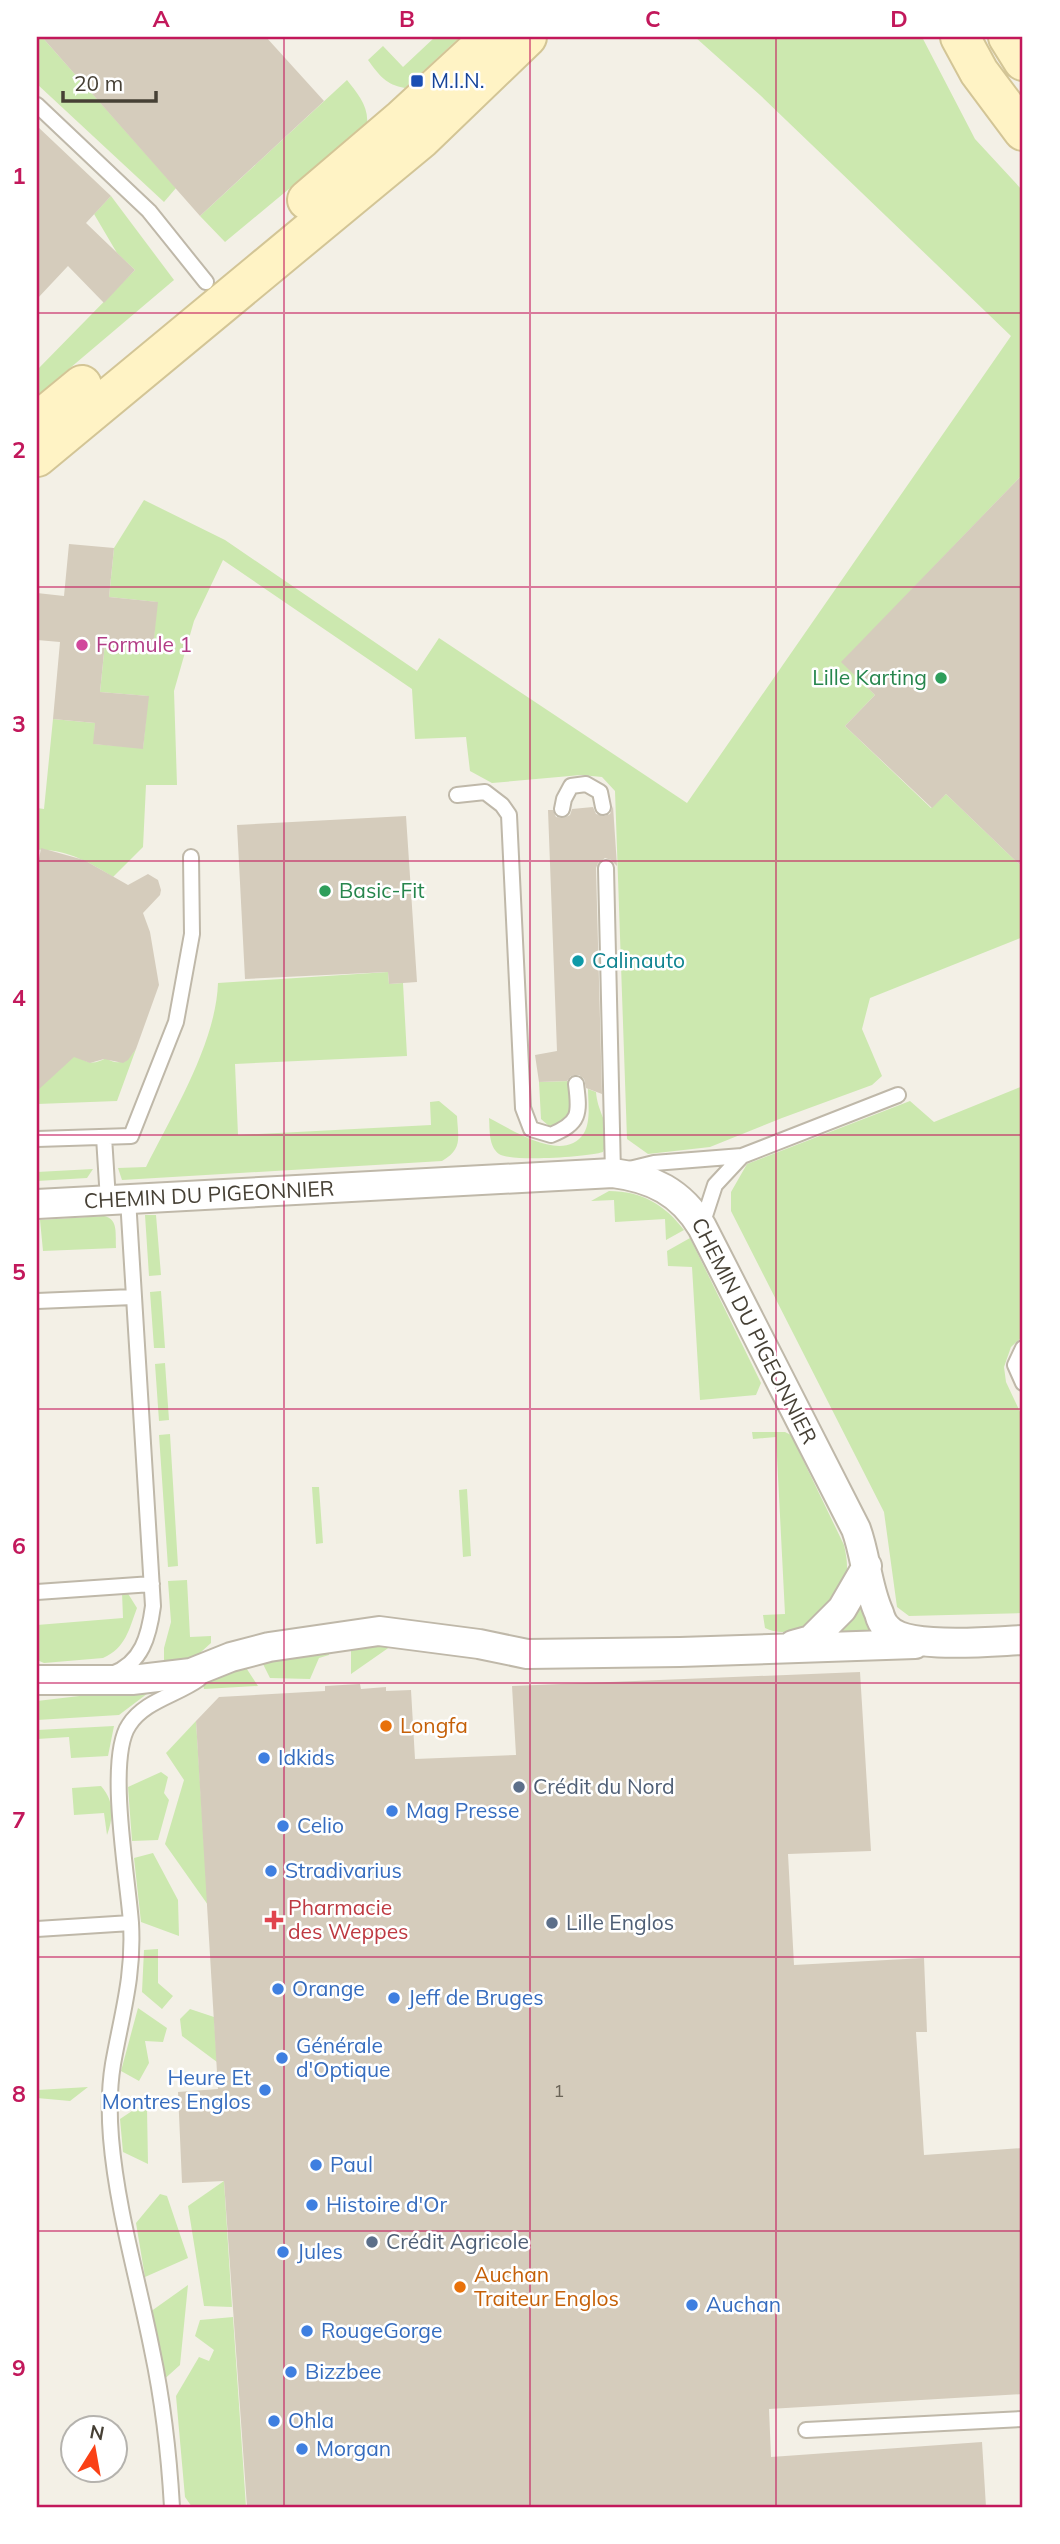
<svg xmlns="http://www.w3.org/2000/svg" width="1060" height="2544" font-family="Mulish,sans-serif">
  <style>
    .green { fill: #cce8af }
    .building { fill: #d5ccbc }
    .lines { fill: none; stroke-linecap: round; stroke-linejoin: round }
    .lane-casing { stroke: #bfb8a9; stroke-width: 18 }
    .street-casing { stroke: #bfb8a9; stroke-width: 32 }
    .secondary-casing { stroke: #d3c596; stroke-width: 42 }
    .lane { stroke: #fff; stroke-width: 14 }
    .street { stroke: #fff; stroke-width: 28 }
    .secondary { stroke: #fff3c5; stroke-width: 38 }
    .grid { fill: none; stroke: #c2185b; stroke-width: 2; stroke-opacity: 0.55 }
    .transit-dot { fill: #1a4fb4; stroke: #fff; stroke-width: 2.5 }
    .hotel-dot { fill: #d1479c; stroke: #fff; stroke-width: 2.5 }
    .leisure-dot { fill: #2e9e5b; stroke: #fff; stroke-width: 2.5 }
    .culture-dot { fill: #0f9aa8; stroke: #fff; stroke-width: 2.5 }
    .food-dot { fill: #e8710a; stroke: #fff; stroke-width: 2.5 }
    .shop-dot { fill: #3f7fe0; stroke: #fff; stroke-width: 2.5 }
    .service-dot { fill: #5c6f8a; stroke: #fff; stroke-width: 2.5 }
    .health-dot { fill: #e0444e; stroke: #fff; stroke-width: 2.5 }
    .labels { text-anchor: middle; stroke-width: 5; stroke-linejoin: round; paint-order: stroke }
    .number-label { font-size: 18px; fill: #6a6357 }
    .transit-label { font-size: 21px; fill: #164399; stroke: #fff; text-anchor: start }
    .hotel-label { font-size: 21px; fill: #b23c85; stroke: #fff; text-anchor: start }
    .leisure-label { font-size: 21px; fill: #27864d; stroke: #fff; text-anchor: end }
    .culture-label { font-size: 21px; fill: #0d838f; stroke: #fff; text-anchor: start }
    .street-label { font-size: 21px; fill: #464035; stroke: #fff }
    .food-label { font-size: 21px; fill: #c56008; stroke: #fff; text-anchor: start }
    .shop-label { font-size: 21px; fill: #366cbe; stroke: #fff; text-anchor: start }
    .service-label { font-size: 21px; fill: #4e5e75; stroke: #fff; text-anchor: start }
    .health-label { font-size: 21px; fill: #be3a42; stroke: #fff; text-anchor: start }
    .neatline { fill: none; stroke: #c2185b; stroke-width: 2.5 }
    .grid-label { font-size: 23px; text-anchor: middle; font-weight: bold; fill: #c2185b }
  </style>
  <rect width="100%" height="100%" fill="#f3f0e6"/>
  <path class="green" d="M37,37H42L176,188L164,202L37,84Z
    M435,37H460L405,88C386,85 379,75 368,60L383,46L403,67Z
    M695,37H922L975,139L1023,191V474L842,662L875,695L845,726L931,808L946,794L1023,868V937L870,998L862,1029L882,1076L872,1085L782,1118L710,1147L648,1154L627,1139L615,791L602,777L581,775L492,783L470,771L466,737L415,739L412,689L223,560L194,621L174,691L177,785H146L143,847L113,877C91,863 64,848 37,850V808L44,809L53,719L95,723L94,744L143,748L148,696L100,692L105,643L153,647L157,602L109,597L114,548L144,500L225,540L417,671L439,638L687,803L1011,336L760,95Z
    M347,80C357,93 369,106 367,124L225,242L200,216Z
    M111,196L174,280L37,396V370L135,270L117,253L94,214Z
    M388,972L389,984L403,983L407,1056L235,1064L238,1135L431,1125L430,1102L439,1101L457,1116C458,1138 463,1149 442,1161L122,1180L118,1168L146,1167C173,1113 216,1043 218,983Z
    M136,1049L117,1101L37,1104V1082L42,1081L76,1054C86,1064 94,1065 106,1058C119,1067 127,1061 136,1049Z
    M570,1081C571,1098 574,1114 560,1127L549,1126L541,1119L539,1082Z
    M1023,1086V1336L1011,1347L1004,1367L1006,1382L1023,1418V1613L909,1616L897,1607L884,1512L731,1211V1192L747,1164L910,1101L934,1122Z
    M588,1089L596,1092C598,1117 613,1123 603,1152C588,1157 511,1162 499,1154C488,1146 490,1129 489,1118C511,1129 564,1165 584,1133C591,1121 588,1102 588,1089Z
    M93,1169L87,1178L37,1181V1172Z
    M609,1191C642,1191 665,1205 684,1230L666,1240L665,1219L615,1222L614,1200L591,1201Z
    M145,1215H156L161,1275L149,1276Z
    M104,1216C119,1219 115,1235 116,1248L43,1251L40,1220Z
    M690,1238L761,1383L756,1395L700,1400L692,1267L668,1266L667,1251Z
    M161,1291L165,1348H154L150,1292Z
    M165,1363L169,1420L159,1421L155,1364Z
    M752,1432H785L791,1435L844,1545C847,1558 849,1571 844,1584C834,1613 795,1643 765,1628L763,1615L785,1614L776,1437L753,1439Z
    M170,1434L178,1566L168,1567L159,1435Z
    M312,1487H319L323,1543L316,1544Z
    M467,1489L471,1556L463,1557L459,1490Z
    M187,1580L190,1637L211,1636V1643L191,1661L164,1662V1648L171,1622L168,1581Z
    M122,1592H127L137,1608C129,1629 126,1648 103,1658L44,1663L37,1660V1625L123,1618Z
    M858,1595L880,1637L831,1633Z
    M351,1638L394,1644L351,1674Z
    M329,1641V1655L319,1658L310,1679L270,1678L259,1656Z
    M241,1660L258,1686L204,1689L202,1679Z
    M156,1687L119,1715L37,1720V1701Z
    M196,1721L208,1905L165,1844L184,1780L166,1753Z
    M114,1726L108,1756L71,1758L69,1737L37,1739V1730Z
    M161,1772L168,1777L164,1793L169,1800L158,1840L132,1841L128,1787Z
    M101,1786C114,1801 114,1816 107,1835L104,1813L74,1815L72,1788Z
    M153,1853L178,1900L179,1936L141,1922L134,1858Z
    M158,1949V1983L173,1996L162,2009L142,1992L144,1950Z
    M138,2008L167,2028L163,2042L145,2041L149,2063L139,2081L121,2071Z
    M190,2009L214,2017L217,2062L182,2036L180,2019Z
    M88,2087L70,2101L37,2098V2090Z
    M141,2105L147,2108L148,2164L123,2152L120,2119Z
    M224,2181L232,2307L204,2306L188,2206Z
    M160,2194L167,2196L188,2258L145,2277L136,2223Z
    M188,2285L180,2365L160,2383L150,2312Z
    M233,2317L246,2507H192L185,2497L176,2396L199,2357L209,2361L214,2350L195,2336L200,2320Z"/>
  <path class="building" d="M42,37H266L324,101L200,216Z
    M37,126L111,196L86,223L135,270L104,303L68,266L37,299Z
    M1023,474V868L946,794L932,808L845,726L875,695L841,662Z
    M69,544L114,548L109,597L158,602L153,648L105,643L100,692L149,696L143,749L93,744L95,723L53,719L60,642L37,640V593L64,596Z
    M613,806L617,866L611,860L605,858L598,863L596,868L602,1094L586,1088L584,1079L579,1075L571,1076L567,1081L539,1082L535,1055L557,1051L548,810H553L556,817L564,818L570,815L572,809L593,807L596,814L604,816L610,814Z
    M406,816L417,982L389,984L388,972L245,979L237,825Z
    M41,848L84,860L128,885L148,874L158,880L161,890L160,895L143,913L150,932L159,985L136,1049L128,1060L123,1063L104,1059L90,1063L74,1057L37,1091V858L39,859Z
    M860,1672L871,1851L788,1854L794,1965L924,1958L927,2032H916L924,2155L1023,2148V2394L769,2409L771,2457L982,2442L986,2507H247L224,2181L182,2183L178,2092L218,2089L196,1721L219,1697L325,1691V1686L360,1684L361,1689L386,1687V1691L411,1690L415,1759L516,1755L512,1686Z"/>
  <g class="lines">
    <defs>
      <path id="lane" d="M37,105L149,211L206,282
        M457,795L485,792L502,805L509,815L523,1108L531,1129L551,1135C580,1123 580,1114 576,1084
        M562,809L564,799L571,786L586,784L600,792L603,807
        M606,868L613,1173L654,1163L742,1156L715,1185L702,1225
        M104,1137L108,1200
        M37,1139L131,1136L176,1022L192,934L191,857
        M742,1156L898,1095
        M37,1301L133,1297
        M1023,1348L1015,1365L1023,1383
        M37,1592L152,1584
        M112,1674C142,1663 149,1636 153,1606L128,1199
        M37,1929L131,1923
        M806,2430L1023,2419
        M172,2507C169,2454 163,2402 152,2350C138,2279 117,2210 111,2138C109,2113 109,2088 113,2064C122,2013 134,1977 131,1923C128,1879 106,1759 129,1725C144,1701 177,1695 199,1679"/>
      <path id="street" d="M37,1204L613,1173C652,1178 681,1192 702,1227L856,1529C866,1556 867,1587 879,1613C880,1617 883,1624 886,1627C905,1651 994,1641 1023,1640
        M793,1645L811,1640L842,1609L867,1566
        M37,1680H132L191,1673L231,1657L269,1647L379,1631L479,1644L527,1654L680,1652L915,1644"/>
      <path id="secondary" d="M960,37L979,72L1023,131
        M1008,37L1023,61
        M307,200L402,119L491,37
        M37,422L82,385
        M37,457L421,139L527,37"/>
    </defs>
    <use href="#lane" class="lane-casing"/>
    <use href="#street" class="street-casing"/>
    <use href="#secondary" class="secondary-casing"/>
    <use href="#lane" class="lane"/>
    <use href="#street" class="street"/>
    <use href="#secondary" class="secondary"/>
  </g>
  <path class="grid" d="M284,37V2507M530,37V2507M776,37V2507M37,313H1023M37,587H1023M37,861H1023M37,1135H1023M37,1409H1023M37,1683H1023M37,1957H1023M37,2231H1023"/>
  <rect class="transit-dot" x="410" y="74" width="14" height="14" rx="3.5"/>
  <circle class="hotel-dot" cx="82" cy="645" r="7"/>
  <g class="leisure-dot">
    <circle cx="941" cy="678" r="7"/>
    <circle cx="325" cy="891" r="7"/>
  </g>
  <circle class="culture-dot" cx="578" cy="961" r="7"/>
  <g class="food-dot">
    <circle cx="386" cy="1726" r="7"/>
    <circle cx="460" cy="2287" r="7"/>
  </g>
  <g class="shop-dot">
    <circle cx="264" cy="1758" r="7"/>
    <circle cx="392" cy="1811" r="7"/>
    <circle cx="283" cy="1826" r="7"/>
    <circle cx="271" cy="1871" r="7"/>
    <circle cx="278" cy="1989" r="7"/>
    <circle cx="394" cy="1998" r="7"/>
    <circle cx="282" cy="2058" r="7"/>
    <circle cx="265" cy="2090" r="7"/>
    <circle cx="316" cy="2165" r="7"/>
    <circle cx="312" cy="2205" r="7"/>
    <circle cx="283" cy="2252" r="7"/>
    <circle cx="692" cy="2305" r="7"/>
    <circle cx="307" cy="2331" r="7"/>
    <circle cx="291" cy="2372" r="7"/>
    <circle cx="274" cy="2421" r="7"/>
    <circle cx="302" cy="2449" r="7"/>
  </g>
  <g class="service-dot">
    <circle cx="519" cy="1787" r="7"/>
    <circle cx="552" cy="1923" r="7"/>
    <circle cx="372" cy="2242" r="7"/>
  </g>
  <path class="health-dot" d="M270.5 1909.5h7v7h7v7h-7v7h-7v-7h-7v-7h7z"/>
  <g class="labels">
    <g class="number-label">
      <text x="559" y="2097">1</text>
    </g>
    <g class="transit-label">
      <text x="431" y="88">M.I.N.</text>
    </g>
    <g class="hotel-label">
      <text x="96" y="652">Formule 1</text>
    </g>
    <g class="leisure-label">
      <text x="927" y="685">Lille Karting</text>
      <text x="339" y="898" text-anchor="start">Basic-Fit</text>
    </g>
    <g class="culture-label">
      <text x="592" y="968">Calinauto</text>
    </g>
    <g class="street-label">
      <text transform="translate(209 1195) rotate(-3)" y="7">CHEMIN DU PIGEONNIER</text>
      <text transform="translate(754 1331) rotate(63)" y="7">CHEMIN DU PIGEONNIER</text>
    </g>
    <g class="food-label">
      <text x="400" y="1733">Longfa</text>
      <text x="474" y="2282">Auchan<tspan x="474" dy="24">Traiteur Englos</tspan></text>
    </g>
    <g class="shop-label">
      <text x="278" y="1765">Idkids</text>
      <text x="406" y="1818">Mag Presse</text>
      <text x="297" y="1833">Celio</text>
      <text x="285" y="1878">Stradivarius</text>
      <text x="292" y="1996">Orange</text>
      <text x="408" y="2005">Jeff de Bruges</text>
      <text x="296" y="2053">Générale<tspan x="296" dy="24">d'Optique</tspan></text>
      <text x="251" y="2085" text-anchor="end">Heure Et<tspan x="251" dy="24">Montres Englos</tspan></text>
      <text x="330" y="2172">Paul</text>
      <text x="326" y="2212">Histoire d'Or</text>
      <text x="297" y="2259">Jules</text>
      <text x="706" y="2312">Auchan</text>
      <text x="321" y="2338">RougeGorge</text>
      <text x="305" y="2379">Bizzbee</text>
      <text x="288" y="2428">Ohla</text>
      <text x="316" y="2456">Morgan</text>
    </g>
    <g class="service-label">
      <text x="533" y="1794">Crédit du Nord</text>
      <text x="566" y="1930">Lille Englos</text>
      <text x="386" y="2249">Crédit Agricole</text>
    </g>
    <g class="health-label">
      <text x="288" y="1915">Pharmacie<tspan x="288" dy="24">des Weppes</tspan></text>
    </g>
  </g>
  <rect width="1060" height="2544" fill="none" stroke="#ffffff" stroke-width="77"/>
  <g transform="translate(94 2449) rotate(11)"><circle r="33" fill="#ffffff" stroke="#b5b3ae" stroke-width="2"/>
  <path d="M0-5L12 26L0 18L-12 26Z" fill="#fa4116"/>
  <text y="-10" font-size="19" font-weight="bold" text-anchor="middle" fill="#464035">N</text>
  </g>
  <path d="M63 91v10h93v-10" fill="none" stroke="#464035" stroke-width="3.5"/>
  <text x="74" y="91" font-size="21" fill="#464035" stroke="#ffffff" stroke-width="5" paint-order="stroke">20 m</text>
  <rect x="38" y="38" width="983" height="2468" class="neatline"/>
  <g class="grid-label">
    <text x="161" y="27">A</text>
    <text x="407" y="27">B</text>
    <text x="653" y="27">C</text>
    <text x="899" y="27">D</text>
    <text x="19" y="184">1</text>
    <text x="19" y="458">2</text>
    <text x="19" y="732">3</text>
    <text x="19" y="1006">4</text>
    <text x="19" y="1280">5</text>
    <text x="19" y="1554">6</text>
    <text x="19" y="1828">7</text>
    <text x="19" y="2102">8</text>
    <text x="19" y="2376">9</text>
  </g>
</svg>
